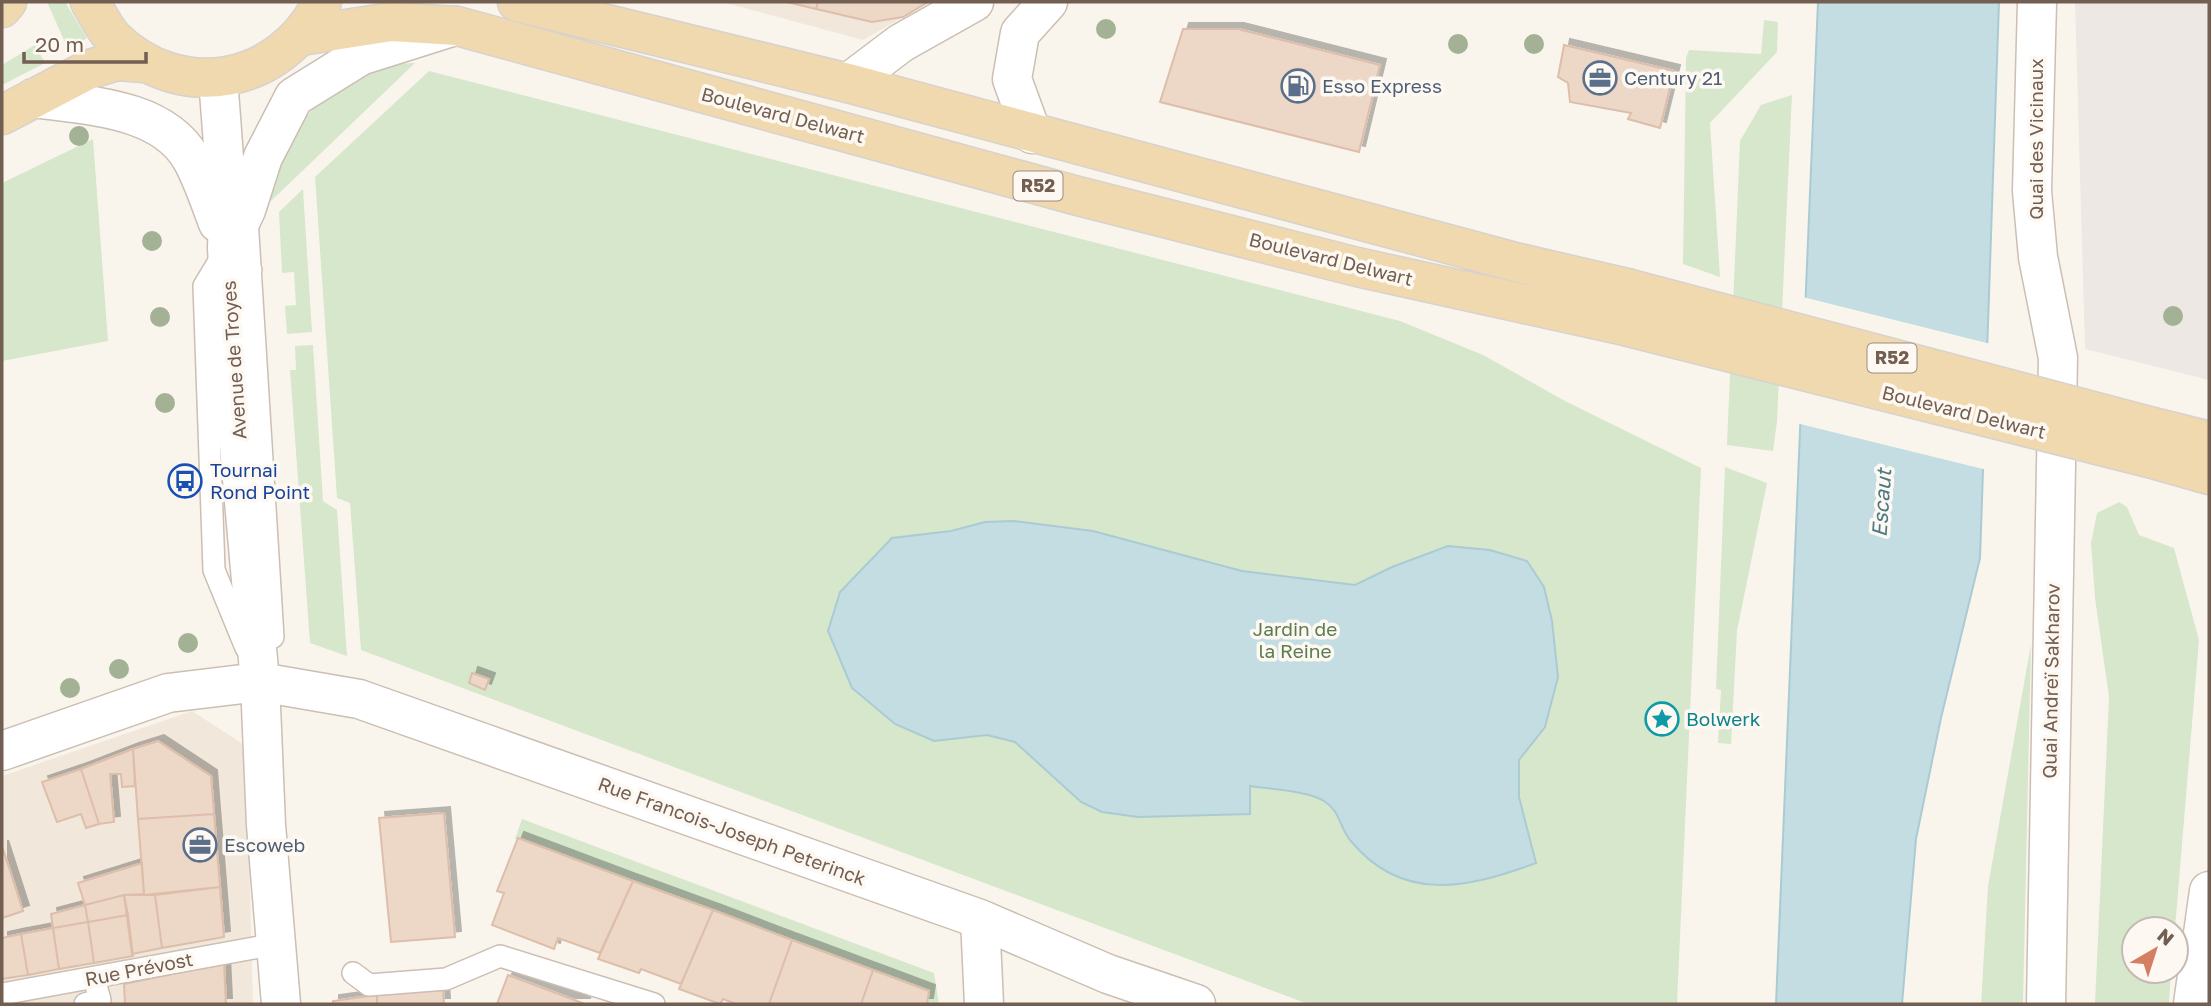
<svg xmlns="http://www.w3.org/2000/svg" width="2211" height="1006" font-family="'Golos Text',sans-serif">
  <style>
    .residential { fill: #f1e8db }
    .industrial { fill: #ede8e4 }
    .green { fill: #d6e7cc }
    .water { fill: #c3dde2; stroke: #aacbd3; stroke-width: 2 }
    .pier { fill: #faf5ec }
    .building { fill: #edd7c7; stroke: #ddbeaa; stroke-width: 2; filter: url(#shadow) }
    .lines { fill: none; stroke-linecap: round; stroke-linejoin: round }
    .service-casing { stroke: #ccbeb3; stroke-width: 24 }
    .minor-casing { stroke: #ccbeb3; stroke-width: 41 }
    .primary-casing { stroke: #d8d2cf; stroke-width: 41 }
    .service { stroke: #fff; stroke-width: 21 }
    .minor { stroke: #fff; stroke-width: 38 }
    .primary { stroke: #f0d9ae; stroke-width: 38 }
    .primary-bridge-casing { stroke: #d8d2cf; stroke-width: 41; stroke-linecap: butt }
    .primary-bridge { stroke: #f0d9ae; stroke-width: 38 }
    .tree { fill: #a3b295 }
    .labels { text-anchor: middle; stroke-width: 7; stroke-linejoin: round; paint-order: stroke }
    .shield { fill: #fdf9f2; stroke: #9c8c82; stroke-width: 2 }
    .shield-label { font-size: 18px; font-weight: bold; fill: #735e52 }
    .service-label { font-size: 19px; fill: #4e5e75; stroke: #fdf9f2; text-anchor: start }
    .street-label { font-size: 19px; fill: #735e52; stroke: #fdf9f2 }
    .transit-label { font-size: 19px; fill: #164399; stroke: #fdf9f2; text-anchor: start }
    .park-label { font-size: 19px; fill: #5b7c4e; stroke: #fdf9f2 }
    .culture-label { font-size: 19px; fill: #0d838f; stroke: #fdf9f2; text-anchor: start }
    .water-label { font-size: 21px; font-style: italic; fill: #4e7983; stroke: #fdf9f2 }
  </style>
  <defs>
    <filter id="shadow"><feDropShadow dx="6" dy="-6" stdDeviation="0" flood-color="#0004"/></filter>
  </defs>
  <rect width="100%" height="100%" fill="#faf5ec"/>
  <path class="residential" d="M722,2H930L863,40Z
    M192,711L246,746L253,1004H2V776Z"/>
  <path class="industrial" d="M2075,2H2209V380L2085,349Z"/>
  <path class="green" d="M47,2H65L87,38L68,49Z
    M1764,20L1778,22L1777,52L1710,123L1720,277L1683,264L1686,58L1689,50L1761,54Z
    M35,45L45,63L2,85V65Z
    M415,63L271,201L265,202L264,186L275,187C290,117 340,64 415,63Z
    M429,71L1400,321L1483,355L1567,402L1701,468L1677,1004H1308L361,650L350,503L337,498L315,177Z
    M1792,95L1777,421L1773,451L1727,445L1740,141L1761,105Z
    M93,139L108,341L2,361V183Z
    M303,189L312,332L287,334L285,306L296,305L294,272L282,273L279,212Z
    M313,345L323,501L337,510L347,656L310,643L290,370H296L295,346Z
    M1725,467L1767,483L1737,631L1731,744L1718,743L1721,690L1716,689Z
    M2119,502L2127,507L2139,535L2174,548L2199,640L2175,929H2134V971H2171L2169,1004H2095L2109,697L2095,598L2091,543L2097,513Z
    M2031,644L2023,1004H1981L1988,886Z
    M522,819L934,973L939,1004H927L928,990L819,953L515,839Z"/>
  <path class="water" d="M1818,2H1999L1980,558L1941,718L1916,839L1902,1004H1776Z
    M1014,521L1093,531L1242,571L1355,585L1392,567L1448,546L1490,550L1527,561L1544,587L1552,621L1558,677L1545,727L1519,760V797L1536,863C1468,888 1402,904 1350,840C1339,826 1340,811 1324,801C1308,791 1269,789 1250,786V814L1138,817L1102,812L1081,802L1015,742L987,735L934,741L895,724L852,688L828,631L840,592L892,538L951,531L985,522Z"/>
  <path class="pier" d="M1803,297L1991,344L1987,470L1796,423Z"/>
  <path class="building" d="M787,2H818L816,9Z
    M818,2H928L903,17L872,22L816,9Z
    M1183,29H1238L1380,65L1359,152L1160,102Z
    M1564,45L1674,71L1660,128L1628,119L1631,113L1570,102L1568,83L1558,77Z
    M472,673L489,679L485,690L469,683Z
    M158,741L211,776L214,814L138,819L133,749Z
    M133,749L135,786L122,787L121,774H110L114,822L99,824L81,769Z
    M81,769L99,824L86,828L81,814L57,822L42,782Z
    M444,813L455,937L391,942L379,818Z
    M214,814L220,887L144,895L138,819Z
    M518,838L633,881L600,953L558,938L554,949L492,925L504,893L497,891Z
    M2,846L23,911L2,918Z
    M142,863L144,894L124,895L85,905L78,883Z
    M633,881L713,910L681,984L641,969L639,973L598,959Z
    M220,887L224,937L162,948L155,895Z
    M124,895H155L162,948L132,954Z
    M124,895L128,915L88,922L85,905Z
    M85,905L88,922L53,928L51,914Z
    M713,910L792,940L769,1004H736L723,999L720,1004L679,989Z
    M128,915L133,956L94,963L88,922Z
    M88,922L94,963L59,969L53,928Z
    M53,928L59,969L28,975L21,934Z
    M21,934L28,975L2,979V938Z
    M792,940L873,970L861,1004H769Z
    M224,963L226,1004H125L124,984Z
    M873,970L929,991L927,1004H861Z
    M508,975L585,1004H497Z
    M443,990L444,1004H377V995Z
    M377,995V1004H333V1001Z"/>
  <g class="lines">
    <defs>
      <path id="service" d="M247,218L273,637
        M246,648L214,570L204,286L227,248L251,270
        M353,973L369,985L446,979L500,956L654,1004
        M2,994L276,944
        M85,1004L100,1000L94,978"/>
      <path id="minor" d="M2037,2L2032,191L2038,257L2058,358L2046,1004
        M218,78L228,210L227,248L237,422L260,682L266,825L281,1004
        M848,83L901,43L974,2
        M34,98C87,106 161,107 191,158C202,177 210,202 218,223
        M1032,134L1012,79L1020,33L1048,2
        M234,235L246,210L263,157L294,97L360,56L455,26
        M2,751L168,693L260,682L359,699L980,919L1108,974L1196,1004
        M980,919L984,1004
        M2193,1004L2209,891"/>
      <path id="primary" d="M90,2C97,13 104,28 113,38C180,104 281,85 322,2
        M517,2L848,83L1519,263L1627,288
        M2,8L7,2
        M301,36L391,22L457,26L1074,195L1357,267L1625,326
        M2,115L90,69L117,61L144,63
        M2157,428L2209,441
        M2153,459L2209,475"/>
    </defs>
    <use href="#service" class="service-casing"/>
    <use href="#minor" class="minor-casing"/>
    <use href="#primary" class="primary-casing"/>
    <use href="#service" class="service"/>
    <use href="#minor" class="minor"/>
    <use href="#primary" class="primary"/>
    <defs>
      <path id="primary-bridge" d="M1627,288L2157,428
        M1625,326L2153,459"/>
    </defs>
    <use href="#primary-bridge" class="primary-bridge-casing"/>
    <use href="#primary-bridge" class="primary-bridge"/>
  </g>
  <g class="tree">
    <circle cx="1106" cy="29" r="10"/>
    <circle cx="1458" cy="44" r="10"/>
    <circle cx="1534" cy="44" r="10"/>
    <circle cx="79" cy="136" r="10"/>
    <circle cx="152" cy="241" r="10"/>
    <circle cx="2173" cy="316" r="10"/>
    <circle cx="160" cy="317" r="10"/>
    <circle cx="165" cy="403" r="10"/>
    <circle cx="188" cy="643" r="10"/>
    <circle cx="119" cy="669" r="10"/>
    <circle cx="70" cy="688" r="10"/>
  </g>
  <defs>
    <symbol id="office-ring" viewBox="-11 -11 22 22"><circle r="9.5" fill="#fdf9f2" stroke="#5c6f8a" stroke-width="1.5"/><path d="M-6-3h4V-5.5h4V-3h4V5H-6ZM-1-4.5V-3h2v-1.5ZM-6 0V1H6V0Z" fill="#5c6f8a"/></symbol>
    <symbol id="fuel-ring" viewBox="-11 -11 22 22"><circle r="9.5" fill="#fdf9f2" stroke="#5c6f8a" stroke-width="1.5"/><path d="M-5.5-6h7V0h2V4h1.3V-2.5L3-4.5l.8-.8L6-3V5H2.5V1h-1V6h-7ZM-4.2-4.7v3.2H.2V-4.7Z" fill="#5c6f8a"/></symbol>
    <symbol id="bus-ring" viewBox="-11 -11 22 22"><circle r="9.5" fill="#fdf9f2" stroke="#1a4fb4" stroke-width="1.5"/><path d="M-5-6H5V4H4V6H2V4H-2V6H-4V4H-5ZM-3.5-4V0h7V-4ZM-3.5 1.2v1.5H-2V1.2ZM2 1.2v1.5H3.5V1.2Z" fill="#1a4fb4"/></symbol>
    <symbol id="sight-ring" viewBox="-11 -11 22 22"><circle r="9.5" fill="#fdf9f2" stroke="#0f9aa8" stroke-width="1.5"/><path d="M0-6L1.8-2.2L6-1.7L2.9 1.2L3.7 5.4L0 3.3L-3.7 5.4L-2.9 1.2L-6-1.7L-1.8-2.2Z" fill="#0f9aa8"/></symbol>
  </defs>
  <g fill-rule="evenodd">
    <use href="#office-ring" x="1581" y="59" width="38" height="38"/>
    <use href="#fuel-ring" x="1279" y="67" width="38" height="38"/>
    <use href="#bus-ring" x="166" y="462" width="38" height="38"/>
    <use href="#sight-ring" x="1643" y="700" width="38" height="38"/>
    <use href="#office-ring" x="181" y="826" width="38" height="38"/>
  </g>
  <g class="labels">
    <g class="shield">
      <rect x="1013.5" y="171.5" width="49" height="29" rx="5"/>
      <rect x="1867.5" y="343.5" width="49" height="29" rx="5"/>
    </g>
    <g class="shield-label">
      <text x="1038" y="192">R52</text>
      <text x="1892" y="364">R52</text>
    </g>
    <g class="service-label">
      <text x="1624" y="85">Century 21</text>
      <text x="1322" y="93">Esso Express</text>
      <text x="224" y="852">Escoweb</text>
    </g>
    <g class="street-label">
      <text transform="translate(783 115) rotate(15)" y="7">Boulevard Delwart</text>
      <text transform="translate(2036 139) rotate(-90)" y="7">Quai des Vicinaux</text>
      <text transform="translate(1331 259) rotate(14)" y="7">Boulevard Delwart</text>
      <text transform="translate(234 360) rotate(-94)" y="7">Avenue de Troyes</text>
      <text transform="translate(1964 412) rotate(14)" y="7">Boulevard Delwart</text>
      <text transform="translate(2051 681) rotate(-89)" y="7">Quai Andreï Sakharov</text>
      <text transform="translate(732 831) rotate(20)" y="7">Rue Francois-Joseph Peterinck</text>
      <text transform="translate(139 969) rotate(-11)" y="7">Rue Prévost</text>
    </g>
    <g class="transit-label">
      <text x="210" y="477">Tournai<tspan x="210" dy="22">Rond Point</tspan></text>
    </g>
    <g class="park-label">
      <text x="1295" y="636">Jardin de<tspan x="1295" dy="22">la Reine</tspan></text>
    </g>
    <g class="culture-label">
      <text x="1686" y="726">Bolwerk</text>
    </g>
    <g class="water-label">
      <text transform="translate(1882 503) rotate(-86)" y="7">Escaut</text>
    </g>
  </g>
  <rect width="2211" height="1006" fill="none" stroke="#735e52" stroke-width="7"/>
  <g transform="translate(2155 950) rotate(39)"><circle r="33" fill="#fdf9f2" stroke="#c6bbb2" stroke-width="2"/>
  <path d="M0-5L12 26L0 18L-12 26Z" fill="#d47e62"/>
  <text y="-10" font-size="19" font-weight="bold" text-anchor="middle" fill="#735e52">N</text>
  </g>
  <path d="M24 52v10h122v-10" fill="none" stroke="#735e52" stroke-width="3.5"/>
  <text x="35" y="52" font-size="21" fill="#735e52" stroke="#fdf9f2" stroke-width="5" paint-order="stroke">20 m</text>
</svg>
